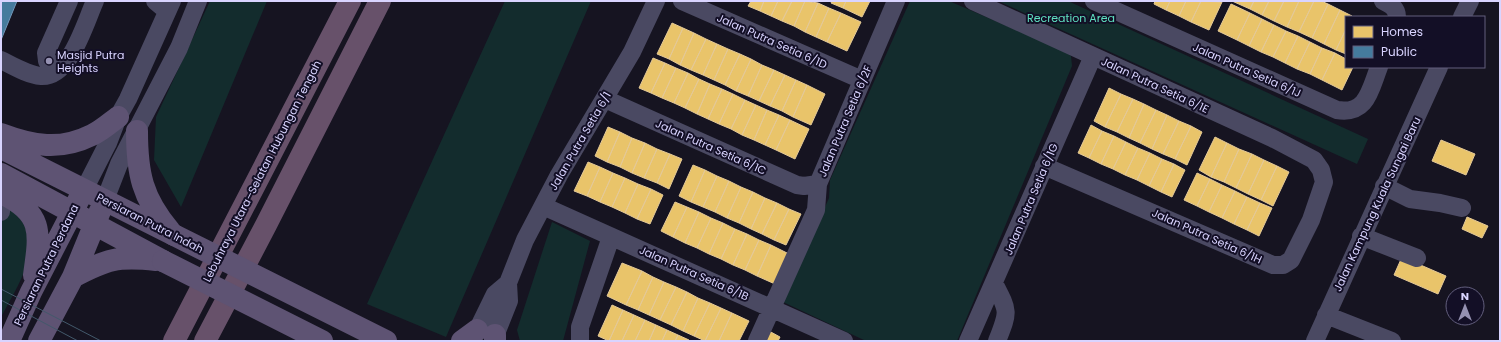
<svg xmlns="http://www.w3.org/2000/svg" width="1501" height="342" font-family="Poppins,sans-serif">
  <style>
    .green { fill: #132c2d }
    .homes { fill: #e9c46a; stroke: #e4c997 }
    .public { fill: #457b9d; stroke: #7196ba }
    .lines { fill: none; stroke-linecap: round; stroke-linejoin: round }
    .minor { stroke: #4a4962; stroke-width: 18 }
    .major { stroke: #5e5373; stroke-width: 22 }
    .highway { stroke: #67516a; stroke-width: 22 }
    .tram { stroke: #43596b; stroke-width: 1 }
    .major-bridge { stroke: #5e5373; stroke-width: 22 }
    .poi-dot { fill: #9591b1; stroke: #130f26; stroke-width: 1.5 }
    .labels { text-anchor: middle; stroke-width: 4; stroke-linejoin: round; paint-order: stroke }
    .park-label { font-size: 11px; fill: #5fe0c0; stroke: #130f26 }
    .street-label { font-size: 11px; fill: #d9d4ff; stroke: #130f26 }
    .poi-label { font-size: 11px; fill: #d9d4ff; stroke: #130f26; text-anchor: start }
  </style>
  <rect width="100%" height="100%" fill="#161421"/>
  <path class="green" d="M210,1H267L181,207L154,160L156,117Z
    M505,1H591L446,337L367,304Z
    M910,1H949L1065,51L1071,56L1072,66L957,341H866L783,302L829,198L830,180Z
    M998,1H1068L1368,139L1357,164Z
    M5,206C52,236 21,280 1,317V221Z
    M552,222L590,241L563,341H520L517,330Z"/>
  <path class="homes" d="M751,1H764L760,11L748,6Z
    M764,1H778L771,16L760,11Z
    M778,1H792L782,21L771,16Z
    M792,1H805L794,26L782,21Z
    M805,1L818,3L805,32L794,26Z
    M832,1H846L843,8L831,3Z
    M846,1H870L862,17L843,8Z
    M1155,1H1170L1166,10L1154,4Z
    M1170,1H1186L1179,16L1166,10Z
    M1186,1H1201L1191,22L1179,16Z
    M1201,1L1222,2L1209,30L1191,22Z
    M1232,1H1254L1250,9Z
    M1254,1H1269L1262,15L1250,9Z
    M1269,1H1284L1274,21L1262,15Z
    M1284,1H1299L1287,27L1274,21Z
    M1299,1H1314L1299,32L1287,27Z
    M1314,1H1321L1328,4L1312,38L1299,32Z
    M818,3L829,8L816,37L805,32Z
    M1231,4L1250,13L1237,40L1218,31Z
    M1328,4L1340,10L1324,44L1312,38Z
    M829,8L841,13L827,42L816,37Z
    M1340,10L1352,16L1346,17V29L1336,50L1324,44Z
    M841,13L861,22L847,51L827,42Z
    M1250,13L1262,19L1249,46L1237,40Z
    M1262,19L1274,25L1261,52L1249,46Z
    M672,23L683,28L669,59L657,54Z
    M1274,25L1286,31L1273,57L1261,52Z
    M683,28L694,33L680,65L669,59Z
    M1346,29V54L1336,50Z
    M1286,31L1298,36L1285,63L1273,57Z
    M694,33L706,39L691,70L680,65Z
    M1298,36L1310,42L1297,69L1285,63Z
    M706,39L717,44L703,75L691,70Z
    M1310,42L1322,48L1310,74L1297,69Z
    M717,44L728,49L714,80L703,75Z
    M1322,48L1335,53L1322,80L1310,74Z
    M728,49L740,54L725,85L714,80Z
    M1335,53L1346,59V67H1353L1342,90L1322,80Z
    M740,54L751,59L736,91L725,85Z
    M653,58L665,63L651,93L639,88Z
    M751,59L762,65L748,96L736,91Z
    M665,63L676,68L662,98L651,93Z
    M762,65L774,70L759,101L748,96Z
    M676,68L688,73L674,103L662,98Z
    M774,70L785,75L770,106L759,101Z
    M688,73L699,79L685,108L674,103Z
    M785,75L796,80L782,111L770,106Z
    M699,79L710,84L697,114L685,108Z
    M796,80L807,85L793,117L782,111Z
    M710,84L722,89L708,119L697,114Z
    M807,85L825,94L811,125L793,117Z
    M1109,88L1121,94L1105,127L1094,121Z
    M722,89L733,94L719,124L708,119Z
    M733,94L745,100L731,129L719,124Z
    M1121,94L1133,99L1117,132L1105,127Z
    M1133,99L1144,104L1129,138L1117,132Z
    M745,100L756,105L742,135L731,129Z
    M1144,104L1156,110L1140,143L1129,138Z
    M756,105L767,110L754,140L742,135Z
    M767,110L779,115L765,145L754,140Z
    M1156,110L1167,115L1152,149L1140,143Z
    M779,115L790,120L776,150L765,145Z
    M1167,115L1179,121L1163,154L1152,149Z
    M790,120L809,129L795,159L776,150Z
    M1179,121L1191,126L1175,159L1163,154Z
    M1091,125L1102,131L1089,158L1078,153Z
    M1191,126L1202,132L1187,165L1175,159Z
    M608,127L620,132L607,162L595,156Z
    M1102,131L1114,136L1101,164L1089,158Z
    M620,132L632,138L620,167L607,162Z
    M1114,136L1126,142L1113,169L1101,164Z
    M1215,137L1227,143L1211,177L1199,170Z
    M632,138L645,143L632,173L620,167Z
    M1441,140L1475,154L1466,175L1432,161Z
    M1126,142L1138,148L1125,175L1113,169Z
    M645,143L657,149L644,178L632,173Z
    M1227,143L1239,149L1224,182L1211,177Z
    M1138,148L1150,153L1137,180L1125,175Z
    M657,149L670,154L657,183L644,178Z
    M1239,149L1252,154L1236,188L1224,182Z
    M1150,153L1162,159L1149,186L1137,180Z
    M670,154L682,159L669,189L657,183Z
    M1252,154L1264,160L1248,194L1236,188Z
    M1162,159L1174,164L1161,192L1149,186Z
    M1264,160L1277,166L1261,200L1248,194Z
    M588,162L600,167L587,196L574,191Z
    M1174,164L1185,170L1172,197L1161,192Z
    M693,165L705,170L691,202L679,196Z
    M1277,166L1289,172L1273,206L1261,200Z
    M600,167L613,173L600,202L587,196Z
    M705,170L717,176L703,207L691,202Z
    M613,173L625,178L612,207L600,202Z
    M1197,173L1210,179L1197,206L1184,200Z
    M717,176L729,181L715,212L703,207Z
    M625,178L638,184L625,213L612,207Z
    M1210,179L1222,185L1209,212L1197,206Z
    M729,181L741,187L727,218L715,212Z
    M638,184L651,189L637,219L625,213Z
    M1222,185L1235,191L1222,218L1209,212Z
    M741,187L753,192L739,223L727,218Z
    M651,189L663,195L650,224L637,219Z
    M1235,191L1247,197L1234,224L1222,218Z
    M753,192L765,198L751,229L739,223Z
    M1247,197L1260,203L1247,230L1234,224Z
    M765,198L777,203L762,234L751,229Z
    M675,202L687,207L673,237L661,231Z
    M777,203L789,209L774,240L762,234Z
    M1260,203L1272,208L1259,236L1247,230Z
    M687,207L699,212L685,243L673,237Z
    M789,209L801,214L786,245L774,240Z
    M699,212L711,218L697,248L685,243Z
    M1467,217L1488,226L1482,238L1462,229Z
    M711,218L723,223L709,254L697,248Z
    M723,223L735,229L721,259L709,254Z
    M735,229L747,234L733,265L721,259Z
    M747,234L759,240L745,270L733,265Z
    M759,240L771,245L757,276L745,270Z
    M771,245L789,254L775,284L757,276Z
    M1402,257L1446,276L1438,294L1394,275Z
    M622,263L642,271L626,305L607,296Z
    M642,271L653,277L638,310L626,305Z
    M653,277L664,282L649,315L638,310Z
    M664,282L676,287L660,320L649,315Z
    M676,287L687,292L671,325L660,320Z
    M687,292L698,298L683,331L671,325Z
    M698,298L710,303L694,336L683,331Z
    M710,303L721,308L705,341L694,336Z
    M612,305L623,310L609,341L598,336Z
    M721,308L732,313L719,341H705Z
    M623,310L634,315L622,341H609Z
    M732,313L749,321L739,341H719Z
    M634,315L645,320L635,341H622Z
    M645,320L656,325L649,341H635Z
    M656,325L667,330L662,341H649Z
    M667,330L678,335L675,341H662Z
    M769,331L780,337L778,341H764Z
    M678,335L689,340V341H675Z"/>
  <path class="public" d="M1,1H17L1,40Z"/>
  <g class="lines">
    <path class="minor" d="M155,1L167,11
      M682,1L862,80
      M973,1L1272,138L1314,160L1321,170L1324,182L1311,220L1291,260L1283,265H1273L1044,166
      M1094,1L1337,110C1367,115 1370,90 1379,67
      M1383,1C1391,5 1397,8 1397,17
      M1462,17L1470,1
      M1,60C13,66 28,75 41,76C70,78 85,23 95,1
      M66,63L54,65L47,61L46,53L69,1
      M605,99L797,185L804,186L818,184
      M1384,186L1410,199L1440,203L1462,208
      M84,190L108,143L118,117L128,99L172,1
      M105,200L119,164L179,48L198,1
      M1,204V212
      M543,206L844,341
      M1361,236L1417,258
      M994,283C1009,312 1009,311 997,341
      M1326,315L1392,341
      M472,341L495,294L508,283
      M493,341L509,301L508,283L525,240L559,175L632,52L656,1
      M580,341V327L611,237
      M757,341L816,210L818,184L896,1
      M968,341L1093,56
      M1315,341L1439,67"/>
    <path class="major" d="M137,131C137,173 142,198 170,231
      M1,134C33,146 60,151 92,135C101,131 110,123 118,117
      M1,148L174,235
      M1,174L163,261
      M1,193C44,213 40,233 34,275
      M73,277C107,259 117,256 156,260
      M495,335V341
      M9,341L31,292L79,199
      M39,341L73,277L100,211
      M462,341L477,330"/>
    <path class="highway" d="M174,341L350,1
      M205,341L266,225L380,1"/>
    <path class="tram" d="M1,289L101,341
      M1,300L78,341
      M1,340L2,341"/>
    <path class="major-bridge" d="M174,235L386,341
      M163,261L322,341"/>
  </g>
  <circle class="poi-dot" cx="49" cy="61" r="4"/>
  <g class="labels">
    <g class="park-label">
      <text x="1071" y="22">Recreation Area</text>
    </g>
    <g class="street-label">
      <text transform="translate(772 41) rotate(24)" y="4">Jalan Putra Setia 6/1D</text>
      <text transform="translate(1247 70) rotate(24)" y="4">Jalan Putra Setia 6/1J</text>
      <text transform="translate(1155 85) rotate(25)" y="4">Jalan Putra Setia 6/1E</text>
      <text transform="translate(845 121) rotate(-67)" y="4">Jalan Putra Setia 6/2F</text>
      <text transform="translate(580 141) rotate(-60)" y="4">Jalan Putra Setia 6/1</text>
      <text transform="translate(711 147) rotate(24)" y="4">Jalan Putra Setia 6/1C</text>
      <text transform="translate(262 171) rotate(-63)" y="4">Lebuhraya Utara–Selatan Hubungan Tengah</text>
      <text transform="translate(1031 199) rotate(-67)" y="4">Jalan Putra Setia 6/1G</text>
      <text transform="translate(1377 204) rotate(-65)" y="4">Jalan Kampung Kuala Sungai Baru</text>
      <text transform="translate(150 223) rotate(27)" y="4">Persiaran Putra Indah</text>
      <text transform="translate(1207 236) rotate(24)" y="4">Jalan Putra Setia 6/1H</text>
      <text transform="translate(46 265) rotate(-64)" y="4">Persiaran Putra Perdana</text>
      <text transform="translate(694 273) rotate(24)" y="4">Jalan Putra Setia 6/1B</text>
    </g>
    <g class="poi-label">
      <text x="57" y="59">Masjid Putra<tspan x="57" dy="13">Heights</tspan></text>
    </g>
  </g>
  <rect width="1501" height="342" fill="none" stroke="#d9d4ff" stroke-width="4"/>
  <rect x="1345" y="16" width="140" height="52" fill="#130f26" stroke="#625e7d"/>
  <rect x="1353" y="26" width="20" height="12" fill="#e9c46a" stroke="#625e7d"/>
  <text x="1381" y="36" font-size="12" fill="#d9d4ff">Homes</text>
  <rect x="1353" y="46" width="20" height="12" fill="#457b9d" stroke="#625e7d"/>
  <text x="1381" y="56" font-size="12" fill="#d9d4ff">Public</text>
  <g transform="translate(1465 306)"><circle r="19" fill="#130f26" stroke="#625e7d"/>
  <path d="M0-3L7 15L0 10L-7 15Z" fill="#9591b1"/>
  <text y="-6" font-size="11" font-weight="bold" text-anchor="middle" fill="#d9d4ff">N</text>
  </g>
</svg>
